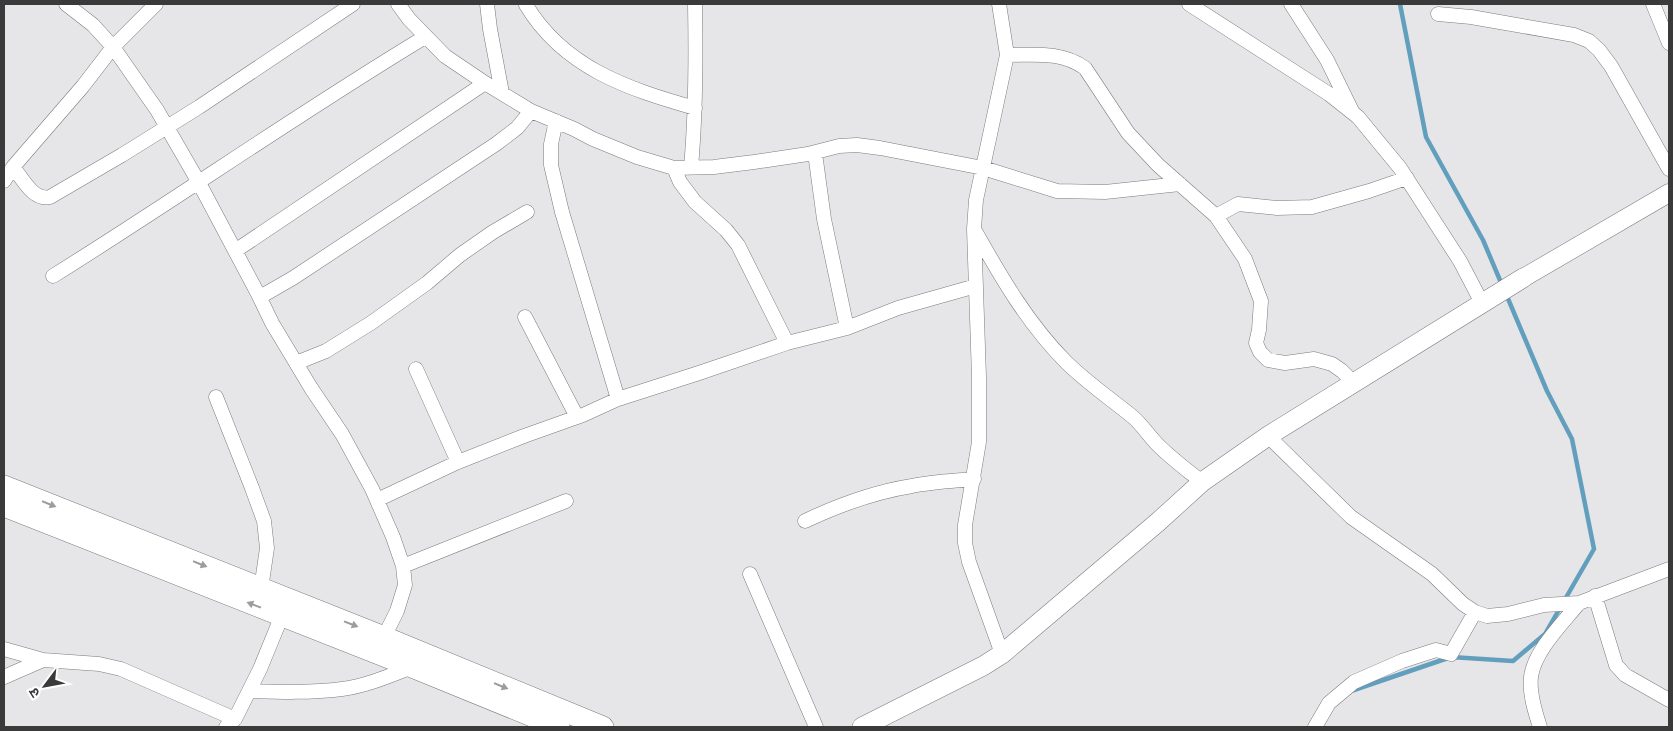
<svg xmlns="http://www.w3.org/2000/svg" width="1673" height="731" font-family="'Roboto Condensed','Noto Sans Devanagari',sans-serif">
  <style>
    .lines { fill: none; stroke-linecap: round; stroke-linejoin: round }
    .stream { stroke: #629fbd; stroke-width: 4.5 }
    .minor-casing { stroke: #7a7b7e; stroke-width: 15 }
    .tertiary-casing { stroke: #7a7b7e; stroke-width: 19 }
    .secondary-casing { stroke: #7a7b7e; stroke-width: 20 }
    .primary-casing { stroke: #7a7b7e; stroke-width: 22 }
    .minor { stroke: #fff; stroke-width: 14 }
    .tertiary { stroke: #fff; stroke-width: 18 }
    .secondary { stroke: #fff; stroke-width: 19 }
    .primary { stroke: #fff; stroke-width: 21 }
    .oneway { fill: #9c9c9d }
  </style>
  <rect width="100%" height="100%" fill="#e6e6e9"/>
  <g class="lines">
    <path class="stream" d="M1400,4L1426,137L1483,240L1502,285
      M1351,691L1451,657L1513,661L1545,634L1594,549L1572,439L1547,391L1506,294"/>
    <defs>
      <path id="minor" d="M66,4L93,25L113,47L157,110L198,181L258,294L272,323L311,388L342,434L372,489L393,537L403,566L405,585L397,611L384,637
        M398,4L409,19L445,56L485,83L531,111L574,129L593,139L637,157L674,168L714,167L754,162L808,154L839,146L857,145L880,148L983,168L1057,191L1105,192L1180,184
        M487,4L490,29L502,93
        M999,4L1007,55L976,200L974,229L979,377V442L965,525V543L969,562L1002,654
        M1189,4L1329,94L1358,117L1400,168L1460,261L1482,303
        M1291,4L1327,60L1352,111
        M1653,4L1669,43
        M526,5C564,68 628,89 695,108
        M1438,14L1471,17L1574,35L1589,41L1599,50L1611,66L1669,169
        M1007,55C1035,55 1061,51 1085,68L1128,133L1158,165L1216,216L1245,259L1261,301L1259,330L1256,343L1260,352L1268,360L1285,363L1314,359L1332,364L1342,371L1354,383
        M556,121L551,144V165L562,212L618,399
        M815,153L824,219L847,328
        M13,167C23,179 33,201 50,197L122,155L199,107L353,4
        M691,167C696,113 696,59 695,4
        M674,168L680,182L695,202L726,230L738,245L787,343
        M4,181L13,167L83,86L113,47L156,4
        M1216,216L1238,204L1277,208L1312,207L1369,191L1407,178
        M975,231C1001,277 1028,324 1066,362C1086,382 1111,399 1133,417C1142,425 1150,437 1158,445C1172,459 1187,470 1202,482
        M235,251L485,83
        M53,276C178,198 299,113 425,37
        M260,297L293,278L496,144L517,128L531,111
        M525,317L577,417
        M296,363L326,351L371,323L427,283L460,255L493,232L527,212
        M416,369L458,462
        M216,397L252,488L264,521L267,548L261,589
        M1268,436L1351,517L1432,574L1463,604L1475,612L1487,616L1508,614L1544,605L1579,603L1669,569
        M377,500L458,462L524,436L583,415L618,399L699,373L787,343L847,328L898,308L976,286
        M805,521C839,505 874,492 912,486C932,482 953,481 974,479
        M403,566L566,501
        M750,574L816,727
        M1595,596L1616,665L1625,675L1669,700
        M4,649L43,660L99,664L121,669L235,719
        M4,677L43,660
        M249,691C280,692 311,693 342,689C366,686 389,676 412,667
        M226,727L235,719L260,669L285,608
        M1315,727L1329,703L1354,682L1402,661L1436,650L1451,654L1475,612
        M1540,727C1535,712 1529,693 1531,677C1534,651 1563,623 1579,603"/>
      <path id="tertiary" d="M1523,278L1669,193"/>
      <path id="secondary" d="M862,727L983,666L1002,654L1158,522L1202,482L1268,436L1523,278"/>
      <path id="primary" d="M4,486L384,637L603,727
        M4,506L412,667L559,727"/>
    </defs>
    <use href="#minor" class="minor-casing"/>
    <use href="#tertiary" class="tertiary-casing"/>
    <use href="#secondary" class="secondary-casing"/>
    <use href="#primary" class="primary-casing"/>
    <use href="#minor" class="minor"/>
    <use href="#tertiary" class="tertiary"/>
    <use href="#secondary" class="secondary"/>
    <use href="#primary" class="primary"/>
  </g>
  <defs><path id="oneway-solid" d="M-6-.8H1V-3.2L6.5 0L1 3.2V.8H-6Z" transform="scale(1.25)"/></defs>
  <g class="oneway">
    <use href="#oneway-solid" transform="translate(49 504) rotate(22)"/>
    <use href="#oneway-solid" transform="translate(200 564) rotate(22)"/>
    <use href="#oneway-solid" transform="translate(254 605) rotate(-159)"/>
    <use href="#oneway-solid" transform="translate(351 624) rotate(21)"/>
    <use href="#oneway-solid" transform="translate(501 686) rotate(22)"/>
  </g>
  <rect width="1673" height="731" fill="none" stroke="#3a3a3b" stroke-width="10"/>
  <g transform="translate(45 686) rotate(238)" stroke="#ffffff" stroke-width="4" paint-order="stroke">
  <path d="M0-4L9 19L0 12L-9 19Z" fill="#3a3a3b"/>
  <text y="-8" font-size="14" font-weight="bold" text-anchor="middle" fill="#3a3a3b">उ</text>
  </g>
</svg>
